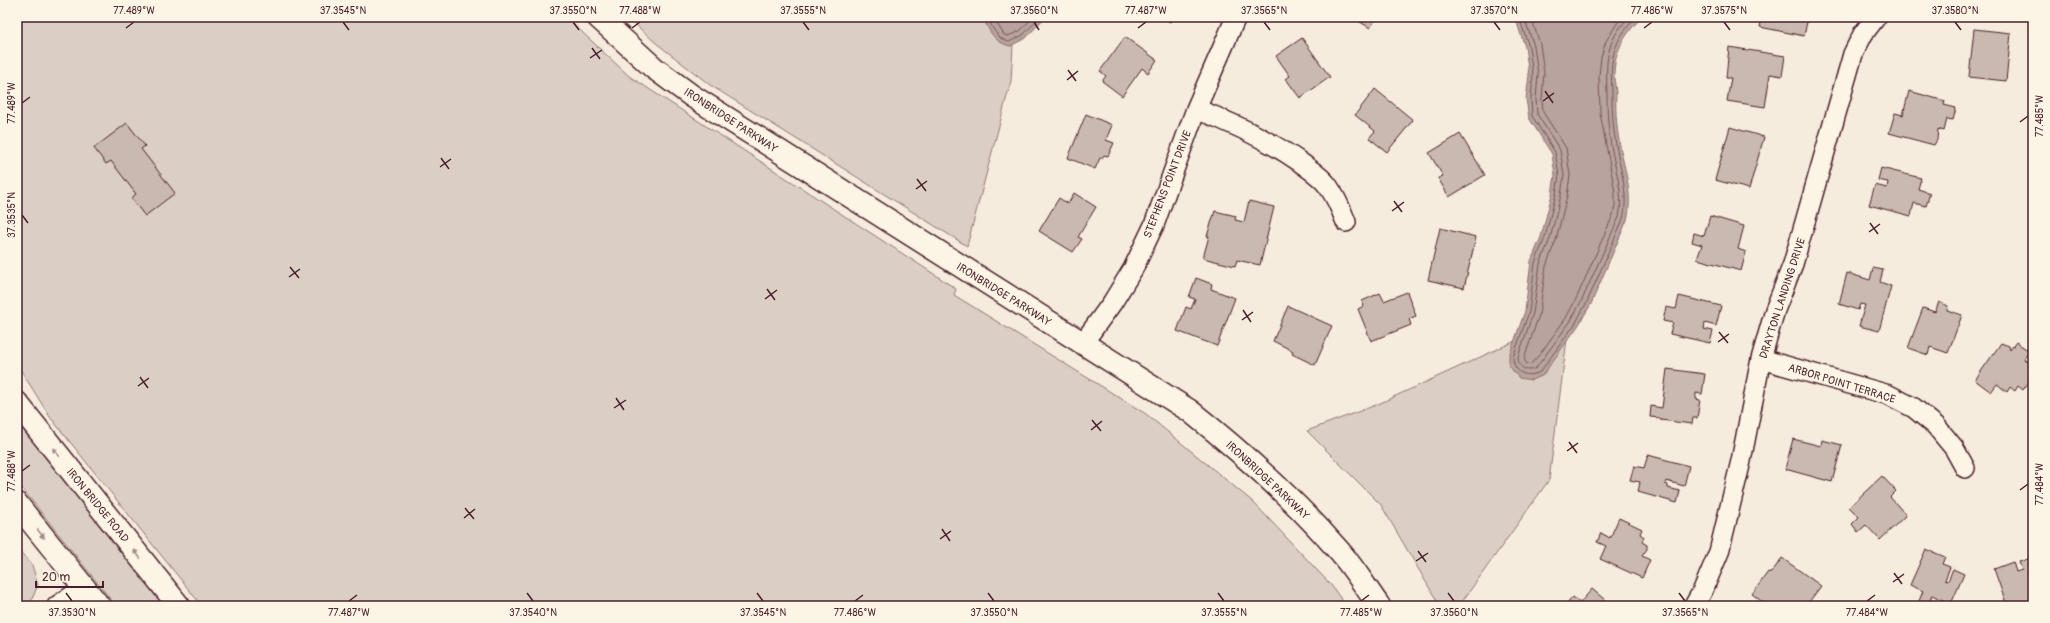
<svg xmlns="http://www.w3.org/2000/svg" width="2050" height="623" font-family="Pangolin,sans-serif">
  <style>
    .green { fill: #dbcec4; stroke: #927678 }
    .water { fill: #b8a39e; stroke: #8c6e70 }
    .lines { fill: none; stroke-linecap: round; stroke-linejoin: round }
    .shore { stroke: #765459; stroke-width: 1 }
    .building { fill: #cab9b1; stroke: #4a1f2b }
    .minor-casing { stroke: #4a1f2b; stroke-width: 22 }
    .tertiary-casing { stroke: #4a1f2b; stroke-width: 25 }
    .primary-casing { stroke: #4a1f2b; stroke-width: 25 }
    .minor { stroke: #fcf5e5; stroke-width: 19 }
    .tertiary { stroke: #fcf5e5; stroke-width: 22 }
    .primary { stroke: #fcf5e5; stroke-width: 22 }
    .oneway { fill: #a38a88 }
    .ticks { fill: none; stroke: #4a1f2b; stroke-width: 1.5 }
    .labels { text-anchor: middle; stroke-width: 3.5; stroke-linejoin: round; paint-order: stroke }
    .street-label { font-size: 11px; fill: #4a1f2b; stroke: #fcf5e5 }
    .neatline { fill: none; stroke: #4a1f2b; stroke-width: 1.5 }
    .ticks-label { font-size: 10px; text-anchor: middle; fill: #4a1f2b }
  </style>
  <rect width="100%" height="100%" fill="#f5ecde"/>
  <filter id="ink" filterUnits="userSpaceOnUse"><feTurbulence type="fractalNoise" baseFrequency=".025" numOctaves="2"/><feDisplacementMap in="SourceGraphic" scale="8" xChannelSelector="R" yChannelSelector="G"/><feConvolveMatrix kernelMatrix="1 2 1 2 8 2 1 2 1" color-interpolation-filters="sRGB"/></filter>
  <g filter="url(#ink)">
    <path class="green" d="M17,17H566L629,76L940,278L956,289L954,295L1146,414L1253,502L1331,585L1346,606H202L50,417L17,364Z
      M627,17H984L987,27L1010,46L1013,45L1011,81L967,246L710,85L656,43Z
      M1567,339L1549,480L1459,606H1440L1381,505L1307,431L1376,405L1515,341L1509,356L1542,376Z
      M17,420L167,606H116L17,482Z
      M17,548L32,565L38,585L29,606H17Z"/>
    <path class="water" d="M984,17H1045L1026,38L1010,46C994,42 989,32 984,17Z
      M1515,17H1642C1625,34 1614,51 1614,76C1614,82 1616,88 1616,94C1615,113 1617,132 1621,151C1626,175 1633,196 1627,220L1591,304L1578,326L1542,376L1531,380L1519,378L1509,366V356L1525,311L1531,261L1541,237L1552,194L1555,175L1552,154L1529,118L1526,99L1529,75L1525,47Z"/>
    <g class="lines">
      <path class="shore" d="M988,17C992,28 997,39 1009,42L1023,35L1040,17
        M993,17L1004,35L1008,36L1020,31L1033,17
        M1519,17L1529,47L1533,75L1531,99L1532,116L1555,152L1559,175L1556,194L1545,237L1535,263L1529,312L1513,357C1513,372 1526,379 1540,372L1575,324L1587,302L1623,219C1629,195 1621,173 1617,150C1613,130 1612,112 1612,92C1610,58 1612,43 1636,17
        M1524,17L1534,46L1538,74L1536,99L1537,114L1560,150L1564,175L1561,195L1550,239L1540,264L1533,313L1518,357C1518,368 1527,373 1536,368L1570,322L1582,300L1619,217C1624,194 1616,173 1612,151C1608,131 1607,113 1607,93C1606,61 1605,42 1629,17
        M1531,17L1540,44L1544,73L1542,99L1543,112L1566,148L1570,175L1567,196L1556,240L1546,266L1539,315L1524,359L1527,364L1530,365L1540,354L1566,318L1577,297L1613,215L1615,206V192L1600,113L1599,75L1601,57L1606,41L1621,17"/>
    </g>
    <path class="building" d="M1162,17H1174L1170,22Z
      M1352,17H1377L1370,28Z
      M1762,17H1808L1804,36L1760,27Z
      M1974,29L2011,33L2006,81L1969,77Z
      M1125,37L1157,60L1148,73L1142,68L1122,96L1102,81L1106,76L1100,71Z
      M1302,38L1330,77L1300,98L1286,79L1290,76L1276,56Z
      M1729,47L1785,56L1782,76L1770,74L1765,107L1727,101L1731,78H1726Z
      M1375,89L1413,120L1387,152L1369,138L1375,131L1355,115Z
      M1909,91L1945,101L1944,105L1956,108L1953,120L1947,119L1944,131L1938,129L1937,140L1934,145L1889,133L1895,113L1903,115Z
      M1086,114L1112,125L1106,140L1114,143L1108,156L1104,155L1102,158H1100L1095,169L1068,158Z
      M127,123L145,146L141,149L175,193L145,216L131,198L136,194L111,161L106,164L94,148Z
      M1730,127L1764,137L1749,189L1715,180Z
      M1460,134L1485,175L1449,197L1438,178L1443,176L1429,153Z
      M1881,168L1921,178L1918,189L1930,193L1926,206L1914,203L1911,216L1869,205L1875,185L1887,188L1888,182L1878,180Z
      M1074,193L1096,207L1078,237L1082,239L1073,252L1039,231L1059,198L1068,204Z
      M1249,201L1274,207L1260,265L1237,260L1235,266L1203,258L1209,236H1207L1215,211L1236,216L1235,220L1244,222Z
      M1710,216L1744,226L1738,249L1746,252L1741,271L1697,259L1702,245L1692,242L1694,233L1704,236Z
      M1440,228L1476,237L1464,288L1428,280Z
      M1873,268L1883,270L1880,282L1891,286L1879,331L1859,326L1865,305L1860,304L1858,310L1839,304L1847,273L1870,280Z
      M1196,278L1212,284L1211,289L1235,298L1217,346L1177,331L1186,307L1191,309L1195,299L1189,297Z
      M1407,292L1416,316L1409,319L1411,325L1371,341L1358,309L1364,306L1362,301L1380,293L1384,301Z
      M1679,296L1721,306L1716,326L1705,323L1704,329L1713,331L1710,343L1670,334L1673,323L1663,321L1666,307L1676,309Z
      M1939,302L1948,306L1947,310L1962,315L1948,353L1930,347L1928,355L1908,348L1923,308L1935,312Z
      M1288,306L1332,326L1315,365L1292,354L1293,351L1273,341Z
      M2016,342L2029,351L2024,359L2031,365L2033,362V376L2023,390L2018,386L2015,391L2010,387L2007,392L1997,384L1991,392L1975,380L2001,343L2009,346L2010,350Z
      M1667,369L1705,374L1702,394L1696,393V399L1700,400L1697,418H1693L1692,424L1660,420V418L1650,417L1651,406L1662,408Z
      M1793,439L1821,446L1822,440L1842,445L1832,482L1785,469Z
      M1648,455L1689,466L1684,486L1666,481L1665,484L1668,485V488L1680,491L1677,503L1638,492L1640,482L1630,480L1634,466L1644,468Z
      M1882,476L1896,491L1890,497L1906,515L1880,540L1866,525L1858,532L1852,524L1859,517L1849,507Z
      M1619,518L1642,529L1640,534L1644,537L1642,542L1647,545V549L1642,556L1650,560L1642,578L1600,559L1606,546L1597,542L1601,533L1610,538Z
      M1926,549L1945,557L1942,564L1950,567L1945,580L1948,581L1953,569L1964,574L1951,604L1932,595L1928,605L1919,601L1923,591L1910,585Z
      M1782,558L1821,586L1806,606H1768L1752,594L1768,572L1771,573Z
      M2031,558L2033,564V606H2007L1994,569L2013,562L2016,572L2022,570L2019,562Z
      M1592,589L1611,605L1610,606H1565L1573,597L1580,603Z"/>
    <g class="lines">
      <defs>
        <path id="minor" d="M1196,109C1233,123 1267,139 1300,162C1309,169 1321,176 1328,186C1336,197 1341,209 1346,222
          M1083,343L1112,303L1133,269L1154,225L1196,109L1236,17
          M1761,359L1889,395L1914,408L1936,426L1954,448L1965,468
          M57,606L84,588
          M1694,606L1703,590L1719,552L1741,461L1761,359L1775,310L1793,264L1853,54L1863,34L1876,17"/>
        <path id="tertiary" d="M598,17L654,68L692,96L1190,411C1244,454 1294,499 1339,551C1354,568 1366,588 1379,606"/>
        <path id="primary" d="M17,403L179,606
          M17,504L99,606"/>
      </defs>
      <use href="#minor" class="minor-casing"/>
      <use href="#tertiary" class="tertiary-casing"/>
      <use href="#primary" class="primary-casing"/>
      <use href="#minor" class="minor"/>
      <use href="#tertiary" class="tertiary"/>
      <use href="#primary" class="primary"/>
    </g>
    <defs><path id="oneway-solid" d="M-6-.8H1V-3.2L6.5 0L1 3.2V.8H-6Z"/></defs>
    <g class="oneway">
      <use href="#oneway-solid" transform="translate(56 452) rotate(-129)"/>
      <use href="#oneway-solid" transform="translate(41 534) rotate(51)"/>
      <use href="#oneway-solid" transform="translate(137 554) rotate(-129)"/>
    </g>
  </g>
  <path class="ticks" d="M343,22L349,30M573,22L579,30M803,22L809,30M1034,22L1039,30M1264,22L1270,30M1494,22L1500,30M1724,22L1730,30M1955,22L1961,30M126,28L134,22M632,28L640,22M1138,28L1146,22M1644,28L1652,22M592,48L600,59M590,58L602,50M1068,70L1076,81M1067,80L1078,71M1545,91L1553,103M1543,101L1554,93M22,103L30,97M2020,122L2028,116M441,158L449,169M440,167L451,159M917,179L926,191M916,189L927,181M1394,201L1402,212M1392,211L1404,202M22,215L28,223M1870,223L1878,234M1869,232L1880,224M290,267L299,278M289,277L300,269M767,289L775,300M765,299L777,290M1243,310L1251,322M1242,320L1253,312M1719,332L1728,343M1718,342L1729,334M140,377L148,388M138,386L149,378M616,398L624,410M614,408L626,400M1092,420L1101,431M1091,430L1102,421M1569,442L1577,453M1567,451L1578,443M22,471L30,465M2020,490L2028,484M465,508L474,519M464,518L475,509M942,529L950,541M940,539L951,531M1418,551L1426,562M1416,561L1428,553M1894,573L1902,584M1893,582L1904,574M66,593L72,601M527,593L533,601M757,593L763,601M988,593L994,601M1218,593L1224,601M1448,593L1454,601M1679,593L1685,601M349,601L357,595M855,601L863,595M1361,601L1369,595M1867,601L1875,595"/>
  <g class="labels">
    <g class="street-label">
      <text transform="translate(731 120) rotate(33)" y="4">IRONBRIDGE PARKWAY</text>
      <text transform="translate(1167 184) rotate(-69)" y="4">STEPHENS POINT DRIVE</text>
      <text transform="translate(1004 294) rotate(32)" y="4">IRONBRIDGE PARKWAY</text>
      <text transform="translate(1782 298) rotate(-72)" y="4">DRAYTON LANDING DRIVE</text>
      <text transform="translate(1842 383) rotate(17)" y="4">ARBOR POINT TERRACE</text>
      <text transform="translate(1268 480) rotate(43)" y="4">IRONBRIDGE PARKWAY</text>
      <text transform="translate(98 505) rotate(51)" y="4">IRON BRIDGE ROAD</text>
    </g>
  </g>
  <rect width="2050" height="623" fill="none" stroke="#fcf5e5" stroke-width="44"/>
  <path d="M36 581v6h67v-6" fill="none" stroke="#4a1f2b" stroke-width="2"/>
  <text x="42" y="581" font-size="12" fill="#4a1f2b" stroke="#fcf5e5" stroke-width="3" paint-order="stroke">20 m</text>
  <rect x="22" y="22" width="2006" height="579" class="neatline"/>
  <g class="ticks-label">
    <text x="134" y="14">77.489°W</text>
    <text x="343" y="14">37.3545°N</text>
    <text x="573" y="14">37.3550°N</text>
    <text x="640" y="14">77.488°W</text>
    <text x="803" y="14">37.3555°N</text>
    <text x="1034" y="14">37.3560°N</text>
    <text x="1146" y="14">77.487°W</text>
    <text x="1264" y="14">37.3565°N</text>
    <text x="1494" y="14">37.3570°N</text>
    <text x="1652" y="14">77.486°W</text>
    <text x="1724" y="14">37.3575°N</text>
    <text x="1955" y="14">37.3580°N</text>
    <text transform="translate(11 103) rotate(-90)" y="4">77.489°W</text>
    <text transform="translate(2039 116) rotate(-90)" y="4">77.485°W</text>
    <text transform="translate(11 215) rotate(-90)" y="4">37.3535°N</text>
    <text transform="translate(11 471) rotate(-90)" y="4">77.488°W</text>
    <text transform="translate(2039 484) rotate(-90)" y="4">77.484°W</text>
    <text x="72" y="616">37.3530°N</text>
    <text x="349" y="616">77.487°W</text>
    <text x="533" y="616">37.3540°N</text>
    <text x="763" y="616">37.3545°N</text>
    <text x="855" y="616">77.486°W</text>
    <text x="994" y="616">37.3550°N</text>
    <text x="1224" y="616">37.3555°N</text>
    <text x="1361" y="616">77.485°W</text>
    <text x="1454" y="616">37.3560°N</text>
    <text x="1685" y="616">37.3565°N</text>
    <text x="1867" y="616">77.484°W</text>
  </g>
</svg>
